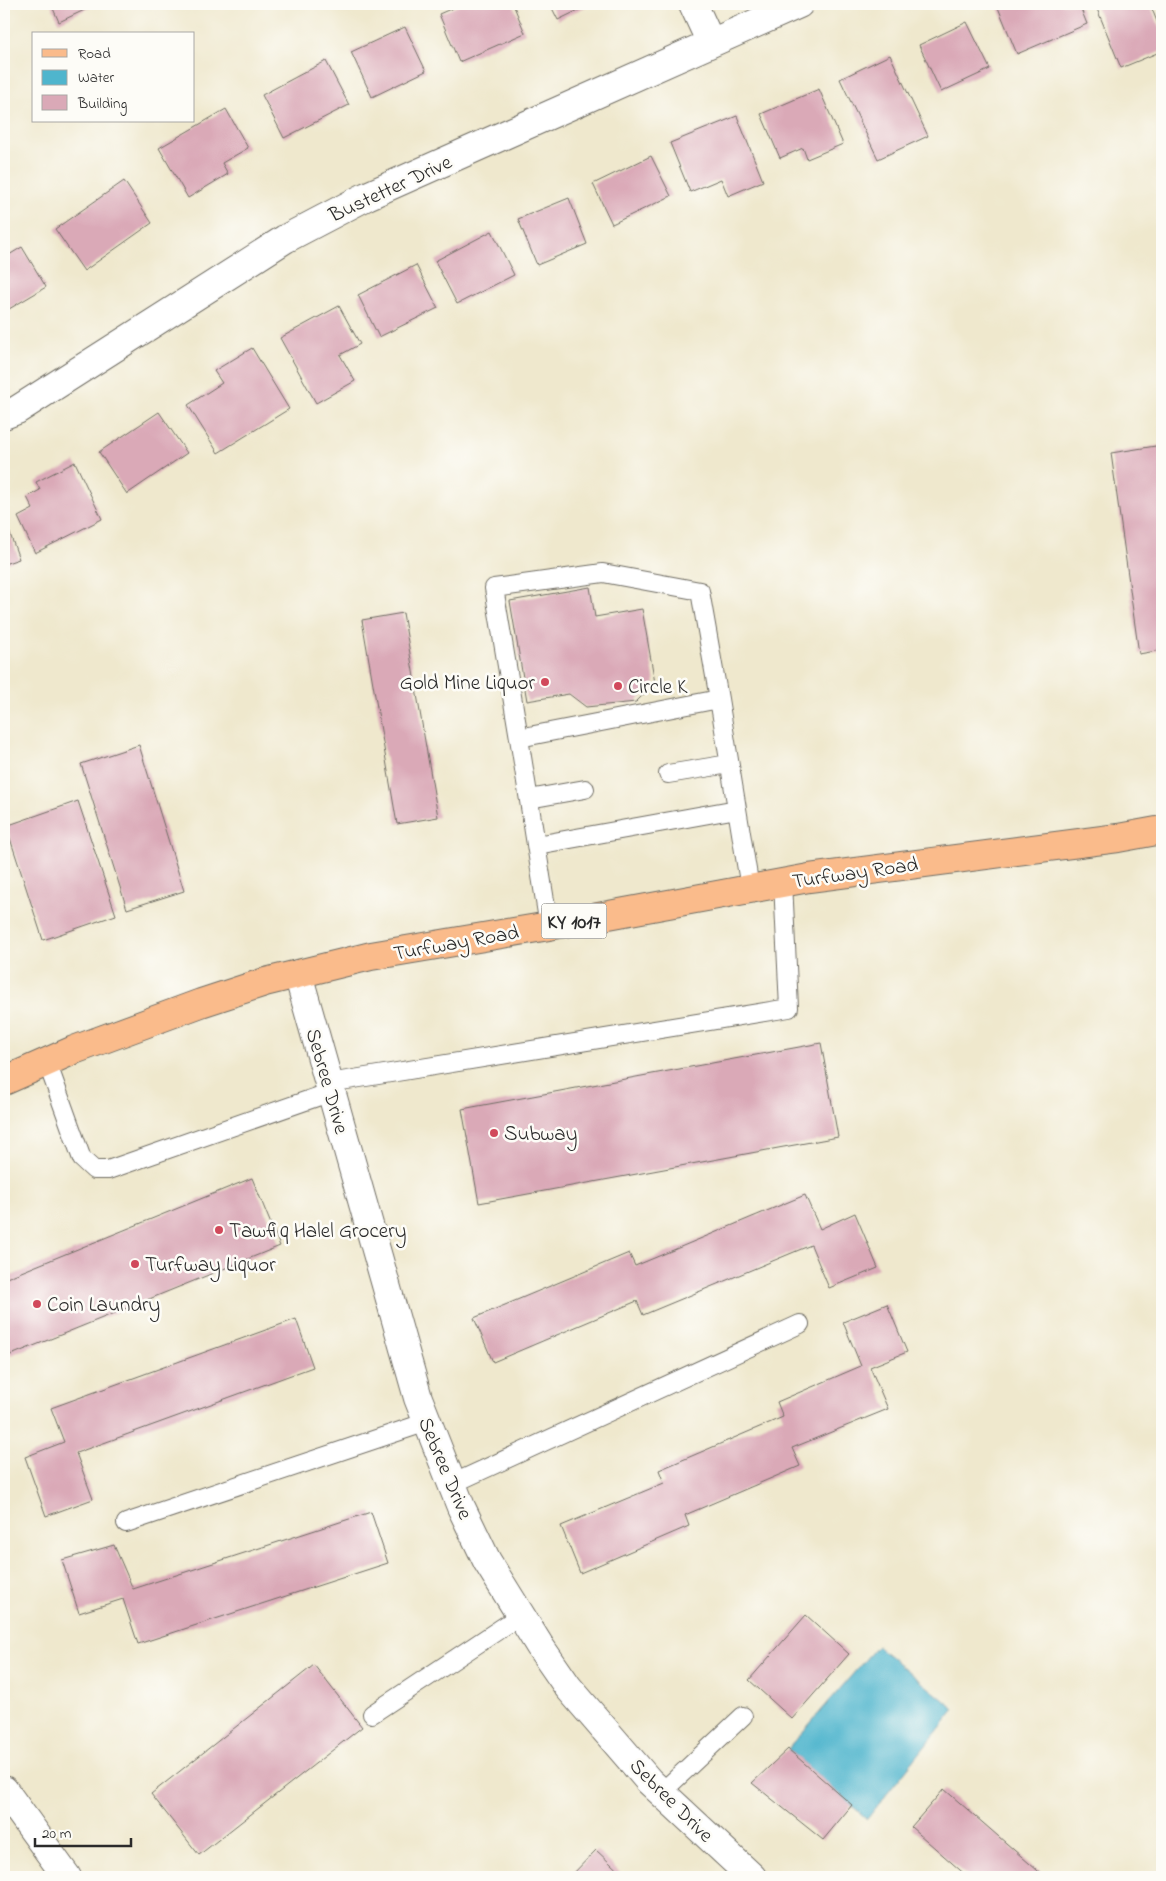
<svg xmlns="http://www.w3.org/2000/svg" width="1166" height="1881" font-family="'Indie Flower',sans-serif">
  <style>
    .water { fill: #4fb5cd; stroke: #3d707c }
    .building { fill: #daa9b7 }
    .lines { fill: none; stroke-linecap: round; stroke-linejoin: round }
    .lane-casing { stroke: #706d64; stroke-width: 20 }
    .street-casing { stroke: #706d64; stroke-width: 30 }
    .primary-casing { stroke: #706d64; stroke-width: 30 }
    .lane { stroke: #fff; stroke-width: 18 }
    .street { stroke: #fff; stroke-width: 28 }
    .primary { stroke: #fabb8b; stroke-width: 28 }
    .poi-dot { fill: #d1495b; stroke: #fdfcf7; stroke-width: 2 }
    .labels { text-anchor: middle; stroke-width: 5; stroke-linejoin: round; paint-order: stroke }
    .shield { fill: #fdfcf7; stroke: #6a6a68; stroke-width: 1 }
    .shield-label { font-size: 20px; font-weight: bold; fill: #2b2b2b }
    .street-label { font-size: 21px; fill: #2b2b2b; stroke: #fdfcf7 }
    .poi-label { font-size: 21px; fill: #2b2b2b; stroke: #fdfcf7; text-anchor: start }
  </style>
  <rect width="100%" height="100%" fill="#fdfcf7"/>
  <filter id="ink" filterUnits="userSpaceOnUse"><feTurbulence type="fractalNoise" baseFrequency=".02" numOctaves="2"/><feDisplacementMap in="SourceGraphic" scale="10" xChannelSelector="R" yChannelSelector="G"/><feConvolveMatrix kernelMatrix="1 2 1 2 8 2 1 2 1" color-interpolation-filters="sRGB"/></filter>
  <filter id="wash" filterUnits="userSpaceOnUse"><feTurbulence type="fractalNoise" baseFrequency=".0096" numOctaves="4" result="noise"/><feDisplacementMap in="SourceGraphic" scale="20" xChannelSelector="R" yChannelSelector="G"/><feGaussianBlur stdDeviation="1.12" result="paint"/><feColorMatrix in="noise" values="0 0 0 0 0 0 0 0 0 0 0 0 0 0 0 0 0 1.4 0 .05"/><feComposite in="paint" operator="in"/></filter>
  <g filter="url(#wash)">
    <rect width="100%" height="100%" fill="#efe8cd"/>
    <path class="water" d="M877,1646L955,1709L867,1819L788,1749Z"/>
    <g id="blocks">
      <path class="building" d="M51,4H97L59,22Z
        M462,4H513L525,33L459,62L439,14Z
        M550,4H591L558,20Z
        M1001,4H1079L1087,24L1017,54L997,5Z
        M1095,4H1150L1162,34V51L1121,68Z
        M967,22L990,69L941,92L919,45Z
        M405,27L426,71L372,97L351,52Z
        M890,55L928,136L878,159L840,79Z
        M326,61L349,105L284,138L262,95Z
        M819,89L843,144L807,159L803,148L780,158L761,114Z
        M226,109L248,148L222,163L228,174L188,198L159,148Z
        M737,116L763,181L728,196L721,179L690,192L670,143Z
        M651,156L671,196L612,224L593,184Z
        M124,181L152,223L84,271L55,229Z
        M569,198L587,244L537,265L518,219Z
        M492,231L514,275L457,304L435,261Z
        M22,247L46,287L4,312V258Z
        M416,265L438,308L379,337L358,295Z
        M339,306L360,344L340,355L355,381L316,403L280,338Z
        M252,348L289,409L218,453L188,405L222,383L214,371Z
        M159,412L187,453L127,494L99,452Z
        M1162,445V650L1139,654L1111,453Z
        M75,462L102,519L35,553L18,517L33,509L27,497L40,490L36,482Z
        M4,517L19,559L4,564Z
        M590,587L595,617L642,609L655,683L636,702L586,707L569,694L527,701L510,601Z
        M403,613L438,817L397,824L362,620Z
        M139,745L184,891L127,909L81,764Z
        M78,801L116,915L43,940L6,826Z
        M821,1043L838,1137L479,1203L462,1109Z
        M252,1178L280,1246L11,1355L4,1337V1279Z
        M805,1195L820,1229L855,1213L878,1268L829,1288L811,1245L643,1315L637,1301L493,1362L474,1318L629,1253L635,1266Z
        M887,1304L907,1352L870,1367L888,1409L792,1448L800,1466L685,1515L689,1526L580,1573L561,1526L664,1483L659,1470L783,1417L777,1402L861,1366L843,1322Z
        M296,1319L313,1367L76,1453L93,1499L46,1516L25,1457L64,1442L51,1408Z
        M371,1512L388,1563L138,1644L123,1599L79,1613L62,1560L114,1545L133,1589Z
        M806,1615L849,1654L792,1719L749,1680Z
        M314,1665L362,1727L199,1855L151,1794Z
        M788,1749L852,1805L823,1840L752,1783Z
        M944,1789L1045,1877H968L911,1827Z
        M596,1850L625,1877H570Z"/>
    </g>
  </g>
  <g filter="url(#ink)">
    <use href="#blocks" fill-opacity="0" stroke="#706d64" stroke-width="1"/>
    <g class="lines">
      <defs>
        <path id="lane" d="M519,738L494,588L603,573L700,591L719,699
          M668,774L729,764
          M529,799L585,789
          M537,845L737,809
          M549,926L519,738L719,699L750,888
          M47,1062L82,1159L94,1170H108L331,1092
          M329,1083L789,1008L783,882
          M452,1484L800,1324
          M126,1523L427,1422
          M372,1714L521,1615
          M662,1792L743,1716"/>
        <path id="street" d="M693,4L711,43
          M4,415L17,410L285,239L367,196L799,4
          M298,974L418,1398L461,1507L487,1561L541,1648L568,1687L649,1781L752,1877
          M4,1790L67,1877"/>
        <path id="primary" d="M4,1081L74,1050L201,1003L265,982L371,956L549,926L809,878L1118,838L1162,830"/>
      </defs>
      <use href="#lane" class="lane-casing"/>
      <use href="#street" class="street-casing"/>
      <use href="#primary" class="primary-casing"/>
      <use href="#lane" class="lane"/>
      <use href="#street" class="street"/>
      <use href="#primary" class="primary"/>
    </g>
  </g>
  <g class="poi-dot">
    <circle cx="545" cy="682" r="5"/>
    <circle cx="618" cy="686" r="5"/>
    <circle cx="494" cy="1133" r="5"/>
    <circle cx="219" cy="1230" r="5"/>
    <circle cx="135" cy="1264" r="5"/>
    <circle cx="37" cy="1304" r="5"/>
  </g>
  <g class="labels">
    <rect class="shield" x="541.5" y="903.5" width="65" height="35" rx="4"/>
    <g class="shield-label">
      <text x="574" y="928">KY 1017</text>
    </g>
    <g class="street-label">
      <text transform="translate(390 188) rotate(-25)" y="7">Bustetter Drive</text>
      <text transform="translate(855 872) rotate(-8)" y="7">Turfway Road</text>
      <text transform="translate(456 942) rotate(-10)" y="7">Turfway Road</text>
      <text transform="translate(328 1081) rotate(74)" y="7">Sebree Drive</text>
      <text transform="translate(446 1468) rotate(67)" y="7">Sebree Drive</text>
      <text transform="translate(672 1800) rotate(45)" y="7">Sebree Drive</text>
    </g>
    <g class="poi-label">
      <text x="535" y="689" text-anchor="end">Gold Mine Liquor</text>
      <text x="628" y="693">Circle K</text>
      <text x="504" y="1140">Subway</text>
      <text x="229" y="1237">Tawfiq Halel Grocery</text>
      <text x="145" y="1271">Turfway Liquor</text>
      <text x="47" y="1311">Coin Laundry</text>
    </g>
  </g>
  <rect width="1166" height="1881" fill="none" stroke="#fdfcf7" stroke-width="20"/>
  <rect x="32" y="32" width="162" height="90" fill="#fdfcf7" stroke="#a9a8a5"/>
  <rect x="42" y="49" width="25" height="8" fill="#fabb8b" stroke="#a9a8a5"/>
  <text x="78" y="58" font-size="15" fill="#2b2b2b">Road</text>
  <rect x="42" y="70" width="25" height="15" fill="#4fb5cd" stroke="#a9a8a5"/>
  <text x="78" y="82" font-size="15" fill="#2b2b2b">Water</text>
  <rect x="42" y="95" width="25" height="15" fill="#daa9b7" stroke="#a9a8a5"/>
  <text x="78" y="108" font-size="15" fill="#2b2b2b">Building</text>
  <path d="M35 1838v8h96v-8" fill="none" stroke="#2b2b2b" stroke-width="2.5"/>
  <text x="42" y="1838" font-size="15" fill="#2b2b2b" stroke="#fdfcf7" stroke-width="4" paint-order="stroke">20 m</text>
</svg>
